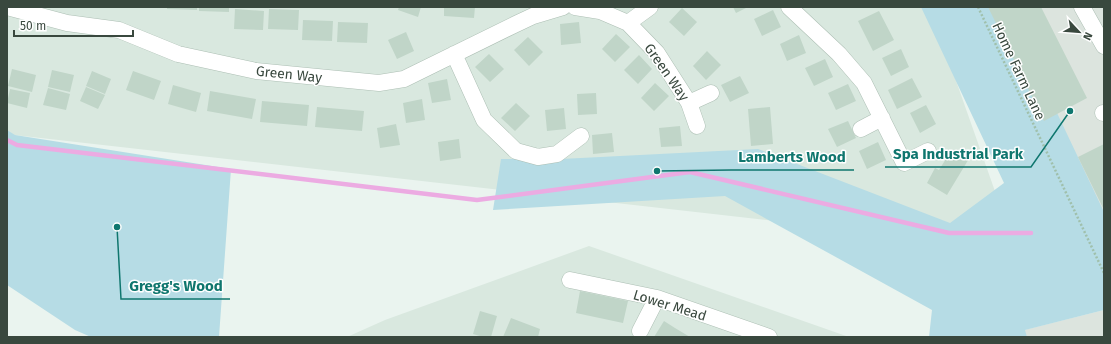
<svg xmlns="http://www.w3.org/2000/svg" width="1111" height="344" font-family="'Fira Sans',sans-serif">
  <style>
    .residential { fill: #d9e8df }
    .industrial { fill: #dce4de }
    .green { fill: #b6dce5 }
    .lines { fill: none; stroke-linecap: round; stroke-linejoin: round }
    .stream { stroke: #ecabe2; stroke-width: 4.5 }
    .building { fill: #c0d5c8 }
    .minor-casing { stroke: #adbfb4; stroke-width: 17 }
    .path { stroke: #a0c0ac; stroke-width: 2.5; stroke-dasharray: 2 2; stroke-linecap: butt }
    .minor { stroke: #fff; stroke-width: 16 }
    .labels { text-anchor: middle; stroke-width: 3; stroke-linejoin: round; paint-order: stroke }
    .street-label { font-size: 14px; fill: #39483e; stroke: #fff }
    .leader { fill: none; stroke: #0f766e; stroke-width: 1.5 }
    .callout-dot { fill: #0f766e; stroke: #fff; stroke-width: 1.5 }
    .callout-label { font-size: 15px; text-anchor: middle; font-weight: bold; fill: #0f766e; stroke: #fff; stroke-width: 3; stroke-linejoin: round; paint-order: stroke }
  </style>
  <rect width="100%" height="100%" fill="#eaf4ef"/>
  <path class="residential" d="M7,7H930L1015,248L14,135L7,130Z
    M589,246L849,337H347L385,320Z"/>
  <path class="industrial" d="M985,7H1104V249Z
    M1104,310V337H1027L1024,330Z"/>
  <path class="green" d="M921,7H1003L1058,115L1104,212V310L1025,330L1027,337H929L932,310L725,196L493,210L501,159H561L758,149L950,223L1004,183Z
    M7,130L15,135L231,169L219,337H91L75,330L7,285Z"/>
  <g class="lines">
    <path class="stream" d="M7,140L17,145L477,200L690,172L949,233H1031"/>
  </g>
  <path class="building" d="M167,7H197V10L167,9Z
    M199,7H229V12L199,11Z
    M399,7H421L418,17L398,10Z
    M444,7H475L474,18L444,16Z
    M733,7H748L736,13Z
    M988,7H1041L1087,98L1044,121Z
    M682,8L697,22L684,36L669,22Z
    M235,9L264,11L263,30L234,29Z
    M269,9L299,10L298,30L268,29Z
    M773,10L781,27L762,36L754,19Z
    M879,11L894,40L873,51L858,21Z
    M303,20L333,21L332,41L302,40Z
    M338,22L368,23L367,43L337,42Z
    M579,22L581,43L561,45L560,24Z
    M406,32L414,51L397,59L388,40Z
    M616,34L630,47L615,62L602,49Z
    M799,35L806,53L787,61L780,44Z
    M528,37L543,52L529,66L514,50Z
    M901,49L909,67L891,76L882,58Z
    M707,51L721,65L706,80L693,66Z
    M489,54L504,69L490,82L475,67Z
    M639,55L652,69L638,84L624,70Z
    M825,59L833,77L814,86L805,68Z
    M12,69L36,75L32,92L8,86Z
    M52,70L74,75L70,92L48,87Z
    M92,71L111,79L105,94L86,86Z
    M133,71L161,81L154,100L126,90Z
    M740,76L749,93L730,102L721,85Z
    M912,78L922,97L897,109L888,90Z
    M447,79L451,100L432,103L428,83Z
    M655,83L669,96L654,111L641,98Z
    M848,84L856,101L836,110L828,93Z
    M173,85L201,93L196,112L168,104Z
    M86,87L105,95L98,109L80,101Z
    M48,88L70,94L66,110L43,105Z
    M10,89L30,93L27,108L7,103Z
    M210,91L256,99L252,119L207,111Z
    M596,93L597,114L578,115L577,94Z
    M422,99L425,120L406,123L403,103Z
    M262,101L309,105L307,126L260,122Z
    M516,103L530,116L515,131L501,118Z
    M926,105L936,124L920,133L910,113Z
    M317,107L364,111L362,131L315,127Z
    M770,107L773,144L751,146L748,109Z
    M564,108L566,129L547,131L545,110Z
    M848,121L856,138L837,147L828,129Z
    M396,124L400,145L380,148L377,128Z
    M680,126L682,146L661,147L659,128Z
    M612,133L614,152L593,154L592,135Z
    M459,139L461,158L440,161L438,142Z
    M878,142L886,160L867,169L859,151Z
    M1104,144V210L1078,157Z
    M957,149L970,157L947,195L927,183L935,168L939,170L949,154L953,156Z
    M580,291L628,301L623,323L576,313Z
    M480,311L497,316L491,337H483L473,334Z
    M511,318L540,329L538,337H503Z
    M664,321L675,328L690,337H654Z"/>
  <g class="lines">
    <defs>
      <path id="minor" d="M7,7L67,23L119,30L178,54L256,71L379,83L404,79L516,24L533,16L563,7
        M575,7L600,11L628,23L657,53L689,103L697,126
        M789,7L839,54L864,83L904,163L928,151
        M1082,7L1104,46
        M628,23L650,7
        M454,54L484,120L516,151L538,157L557,154L581,136
        M689,103L711,93
        M1103,113H1104
        M861,129L882,118
        M570,280L657,298L769,337
        M640,331L657,298"/>
    </defs>
    <use href="#minor" class="minor-casing"/>
    <path class="path" d="M978,7L1104,273"/>
    <use href="#minor" class="minor"/>
  </g>
  <g class="labels">
    <g class="street-label">
      <text transform="translate(1019 71) rotate(65)" y="5">Home Farm Lane</text>
      <text transform="translate(667 72) rotate(55)" y="5">Green Way</text>
      <text transform="translate(289 74) rotate(6)" y="5">Green Way</text>
      <text transform="translate(670 305) rotate(17)" y="5">Lower Mead</text>
    </g>
  </g>
  <path class="leader" d="M1070 111L1031 167H885M657 171L731 170H854M117 227L121 299H230"/>
  <g class="callout-dot">
    <circle cx="1070" cy="111" r="4"/>
    <circle cx="657" cy="171" r="4"/>
    <circle cx="117" cy="227" r="4"/>
  </g>
  <g class="callout-label">
    <text x="958" y="159">Spa Industrial Park</text>
    <text x="792" y="162">Lamberts Wood</text>
    <text x="176" y="291">Gregg's Wood</text>
  </g>
  <rect width="1111" height="344" fill="none" stroke="#39483e" stroke-width="16"/>
  <g transform="translate(1079 32) rotate(116)" stroke="#ffffff" stroke-width="3" paint-order="stroke">
  <path d="M0-3L7 15L0 10L-7 15Z" fill="#39483e"/>
  <text y="-6" font-size="11" font-weight="bold" text-anchor="middle" fill="#39483e">N</text>
  </g>
  <path d="M14 30v6h119v-6" fill="none" stroke="#39483e" stroke-width="2"/>
  <text x="20" y="30" font-size="12" fill="#39483e" stroke="#ffffff" stroke-width="3" paint-order="stroke">50 m</text>
</svg>
